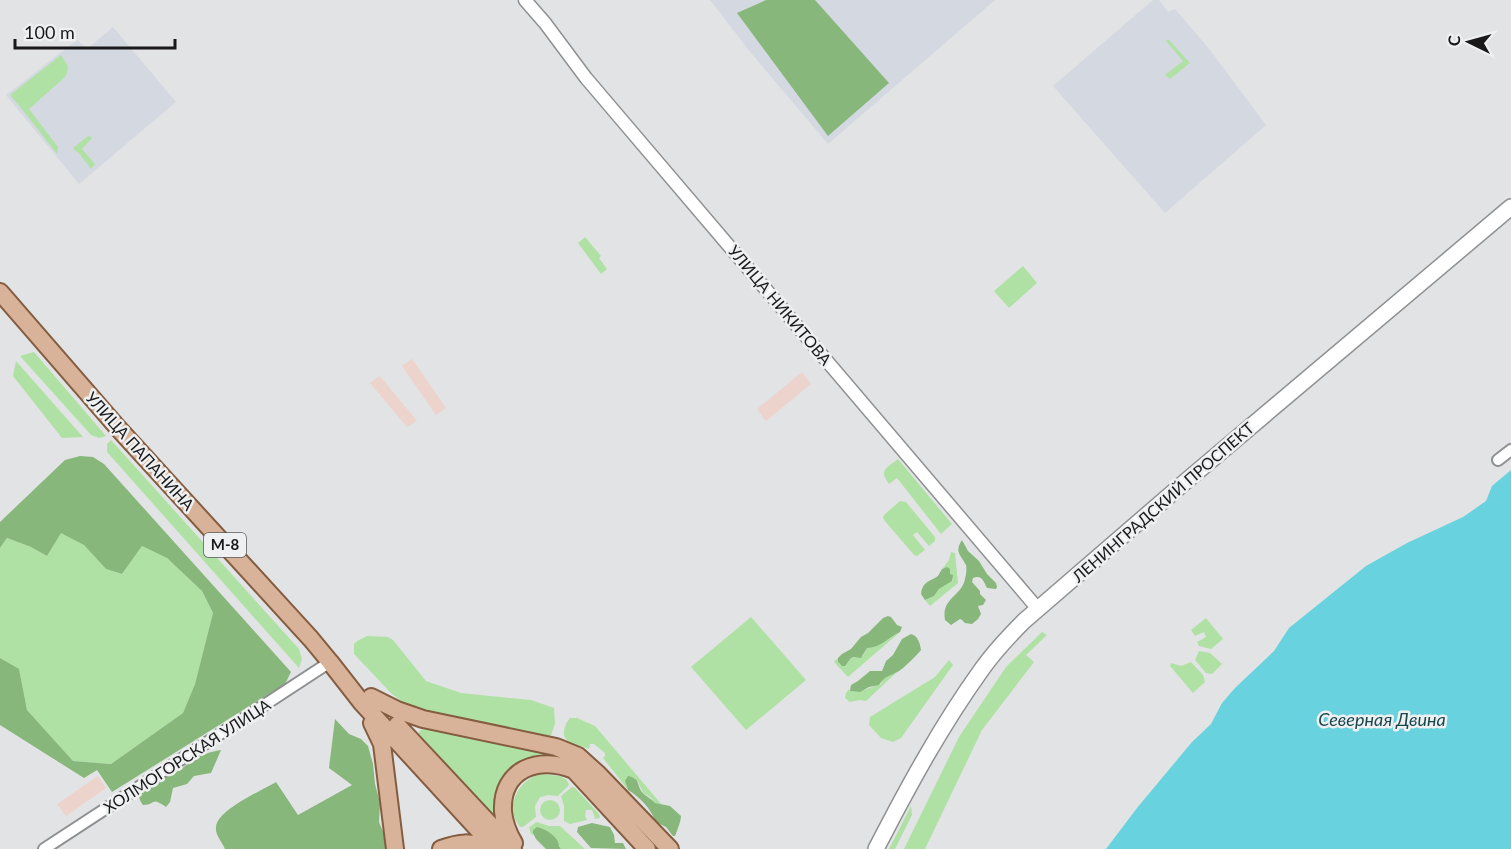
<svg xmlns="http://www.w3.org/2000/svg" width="1511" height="849" font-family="Lato,sans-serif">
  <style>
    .industrial { fill: #ecd3cb }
    .built { fill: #d4d8e1 }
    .green { fill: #b0e1a4 }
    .forest { fill: #87b77b }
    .water { fill: #68d2de }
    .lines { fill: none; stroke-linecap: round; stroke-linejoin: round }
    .minor-casing { stroke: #8f9091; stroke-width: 14 }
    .tertiary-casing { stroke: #8f9091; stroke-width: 15 }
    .secondary-casing { stroke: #8f9091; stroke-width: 18 }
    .primary-casing { stroke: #845d40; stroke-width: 20 }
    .minor { stroke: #fff; stroke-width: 10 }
    .tertiary { stroke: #fff; stroke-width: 12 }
    .secondary { stroke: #fff; stroke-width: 15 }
    .primary { stroke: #d8b399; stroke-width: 16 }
    .labels { text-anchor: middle; stroke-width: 5; stroke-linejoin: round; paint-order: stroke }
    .shield { fill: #eff0f2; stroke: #595a5b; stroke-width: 1.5 }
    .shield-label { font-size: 15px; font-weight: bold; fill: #19191a }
    .street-label { font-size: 16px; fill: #19191a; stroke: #eff0f2 }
    .water-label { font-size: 18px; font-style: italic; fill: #18484e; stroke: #eff0f2 }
  </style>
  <rect width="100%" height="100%" fill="#e2e3e4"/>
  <path class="industrial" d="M412,359L446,408L436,415L402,366Z
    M802,372L811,384L766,421L757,409Z
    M380,376L417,421L407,427L370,383Z
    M98,776L106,788L66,816L57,804Z"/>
  <path class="built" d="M710,0H995L828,144L751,53Z
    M1153,0H1159L1168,12L1175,9L1210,50L1266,125L1165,213L1053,86Z
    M113,27L176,102L79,184L6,95L77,40L87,49Z"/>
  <path class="green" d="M1168,39L1190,63L1170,79L1165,75L1183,61L1166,41Z
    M61,55L68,66L67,73L64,78L29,109L58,147L57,154L25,113L10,95Z
    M88,136L92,137L91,139L82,149L95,164L91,169L78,152L75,151L73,148Z
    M585,237L601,256L599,258L607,269L601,274L578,243Z
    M1023,266L1037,283L1009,308L994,291Z
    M34,352L106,436L99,438L91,435L20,356Z
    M16,361L83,437L62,438L13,376Z
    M111,440L299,649L302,659L299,668L107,452V444Z
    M898,459L952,524L941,534L897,478L889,484C878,470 887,468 898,459Z
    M900,501L906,502L935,537V541L929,546L917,532L913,535L925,550L917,556L914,555L884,520L883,517L885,514Z
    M61,532L84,545L106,569L122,574L142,546L167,558L202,591L213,613L195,684L183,713L111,764L73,761L27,710L19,670L0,658V548L7,538L31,547L47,556Z
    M951,552L955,553L958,583L930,606L925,600L934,596L939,589L953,580L950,574L949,569L943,568L949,560Z
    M751,617L806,680L746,730L691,667Z
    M1206,618L1223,639L1211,649L1199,646L1197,642L1206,637L1204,632L1195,636L1191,630Z
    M900,632L848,677L834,662L838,658L839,664L845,666L851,658L863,656L867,648C881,648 887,638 900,632Z
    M1042,632L1047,635L1026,655L1034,662L982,730L925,849H904L959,737L1006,667Z
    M367,636L388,637L393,640L426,681L461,693L531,700L554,708L555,724L551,735L546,738L425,713L405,704L391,693L354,654V644L357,641Z
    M1199,651L1210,653L1222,664L1212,674L1206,673L1195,660Z
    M949,660L953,665L901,738L893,742L881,738L869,725L870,717L935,677Z
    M1191,662L1203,675L1205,682L1193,693L1170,666L1171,663L1181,666Z
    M897,672L866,701L860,700L850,702L845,698L846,693L849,689L850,691C862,693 869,687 881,684L885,677Z
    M570,718H577L595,726L662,805L655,803L650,797L644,794L638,782L634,778L625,781L628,790L603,758L605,756V753L594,744H590L589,749C578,744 562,744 564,731C565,725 567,722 570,718Z
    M423,728L558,755L564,758L536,759L497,816L494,817L418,733Z
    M541,774L560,776L567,780L569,785L558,796L548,795L540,797L535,806L536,817L523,827H520C504,808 518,779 541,774Z
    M572,787L575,788L599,814L600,818L594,819L595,818L592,810H586L585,816L587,820L570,824L564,821V806L561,796Z
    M540 810a10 10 0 1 1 20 0a10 10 0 1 1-20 0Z
    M911,806L912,815L895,849H889Z
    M537,822L549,826H560L585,849H561L555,837L541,828L533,832V835L531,834L529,827Z"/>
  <path class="forest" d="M766,0H815L889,83L828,136L737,13Z
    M80,456L93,457L104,464L291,672L285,684L112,792L97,770L84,778L0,725V658L19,669L27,710L73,761L111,764L183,713L195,684L213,613L202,591L167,558L142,546L122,574L106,569L84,545L61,533L47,556L31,547L7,538L0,548V522L65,460Z
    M962,540L968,551L979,561L987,574L996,583L997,587L996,589L987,588C984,582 982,574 973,578L972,582L980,591V594L986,600L983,605L978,606L981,614L978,619L972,624L965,623L962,620L960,619L951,625L945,620C941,598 962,596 965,579C966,575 967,569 966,565C961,555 954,552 962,540Z
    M947,567L950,569V574L953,575L952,581L939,589L934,596L925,600L921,594C923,581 929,582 938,576L942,569Z
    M888,616L891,617L897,625L902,627L900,632C887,638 881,648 867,648L861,658L854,657L851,658L845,666H842L838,662V658L842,654L851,649L861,637L868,633L883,618Z
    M911,634C918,636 920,643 921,650C917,655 904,668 899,671C889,677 887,674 879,685L869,687L860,692L850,691L851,685L858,681L870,671H882L886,661L893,655L902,639Z
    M335,719L349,734L361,739L368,746L373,764L375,784L380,803L379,822L384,834L386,849H225C222,842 215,835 216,827C217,810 261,791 276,782L298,815L352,785L329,768Z
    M221,750L211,773L194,776L187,784L173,788L170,802L166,807C150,796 157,805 143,805C140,801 138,797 140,792C147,779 167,777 178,771C183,768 186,765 190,762C199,755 210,752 221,750Z
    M628,776C641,779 636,784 642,792C646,797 651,798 655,803L670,806L681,816C681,821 677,831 675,836H673L666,827L656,822C650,808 641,798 628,790L625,781Z
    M592,823L610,827L614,835L615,843H623L626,849L591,848L577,832L578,827Z
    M537,827C546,829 559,837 559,846L561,849H546L536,839L533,833V830Z"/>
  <path class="water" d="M1511,470V849H1106L1137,808L1192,742L1211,724L1222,703L1235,688L1274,651L1289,628L1366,566L1407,543L1463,517L1486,501L1492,486Z"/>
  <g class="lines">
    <defs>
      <path id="minor" d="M1498,460L1511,450
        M44,849L330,662"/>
      <path id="tertiary" d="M525,0L545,23L586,78L1038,609"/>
      <path id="secondary" d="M876,849C908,787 941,726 982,669C994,652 1009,636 1024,621L1185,482L1511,207"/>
      <path id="primary" d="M0,292L118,428L311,639L330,662L362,703L496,849
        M371,697L397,710L423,719L556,747L578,756L598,774L670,849
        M372,723L382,744L395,849
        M397,725L513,849
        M514,843C508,833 504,823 503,811C501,769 539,755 574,770L647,849
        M441,849C460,842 470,841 489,849"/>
    </defs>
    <use href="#minor" class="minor-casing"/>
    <use href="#tertiary" class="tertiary-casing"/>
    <use href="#secondary" class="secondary-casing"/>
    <use href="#primary" class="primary-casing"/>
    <use href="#minor" class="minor"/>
    <use href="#tertiary" class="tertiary"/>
    <use href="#secondary" class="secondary"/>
    <use href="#primary" class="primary"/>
  </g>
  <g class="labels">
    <rect class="shield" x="204" y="533" width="42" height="24" rx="4.5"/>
    <g class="shield-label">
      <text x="225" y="550">М-8</text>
    </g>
    <g class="street-label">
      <text transform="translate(780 305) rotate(50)" y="6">УЛИЦА НИКИТОВА</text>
      <text transform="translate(140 451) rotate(48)" y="6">УЛИЦА ПАПАНИНА</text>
      <text transform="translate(1163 502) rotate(-41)" y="6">ЛЕНИНГРАДСКИЙ ПРОСПЕКТ</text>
      <text transform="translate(187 756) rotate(-33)" y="6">ХОЛМОГОРСКАЯ УЛИЦА</text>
    </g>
    <g class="water-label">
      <text x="1382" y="726">Северная Двина</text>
    </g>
  </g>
  <g transform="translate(1469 42) rotate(275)" stroke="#eff0f2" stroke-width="4.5" paint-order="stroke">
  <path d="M0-4.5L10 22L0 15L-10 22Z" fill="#19191a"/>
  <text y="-9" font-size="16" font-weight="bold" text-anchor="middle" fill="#19191a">С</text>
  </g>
  <path d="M15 39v9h160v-9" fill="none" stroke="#19191a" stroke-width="3"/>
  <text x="24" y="39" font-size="18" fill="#19191a" stroke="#eff0f2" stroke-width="4.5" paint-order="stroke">100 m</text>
</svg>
